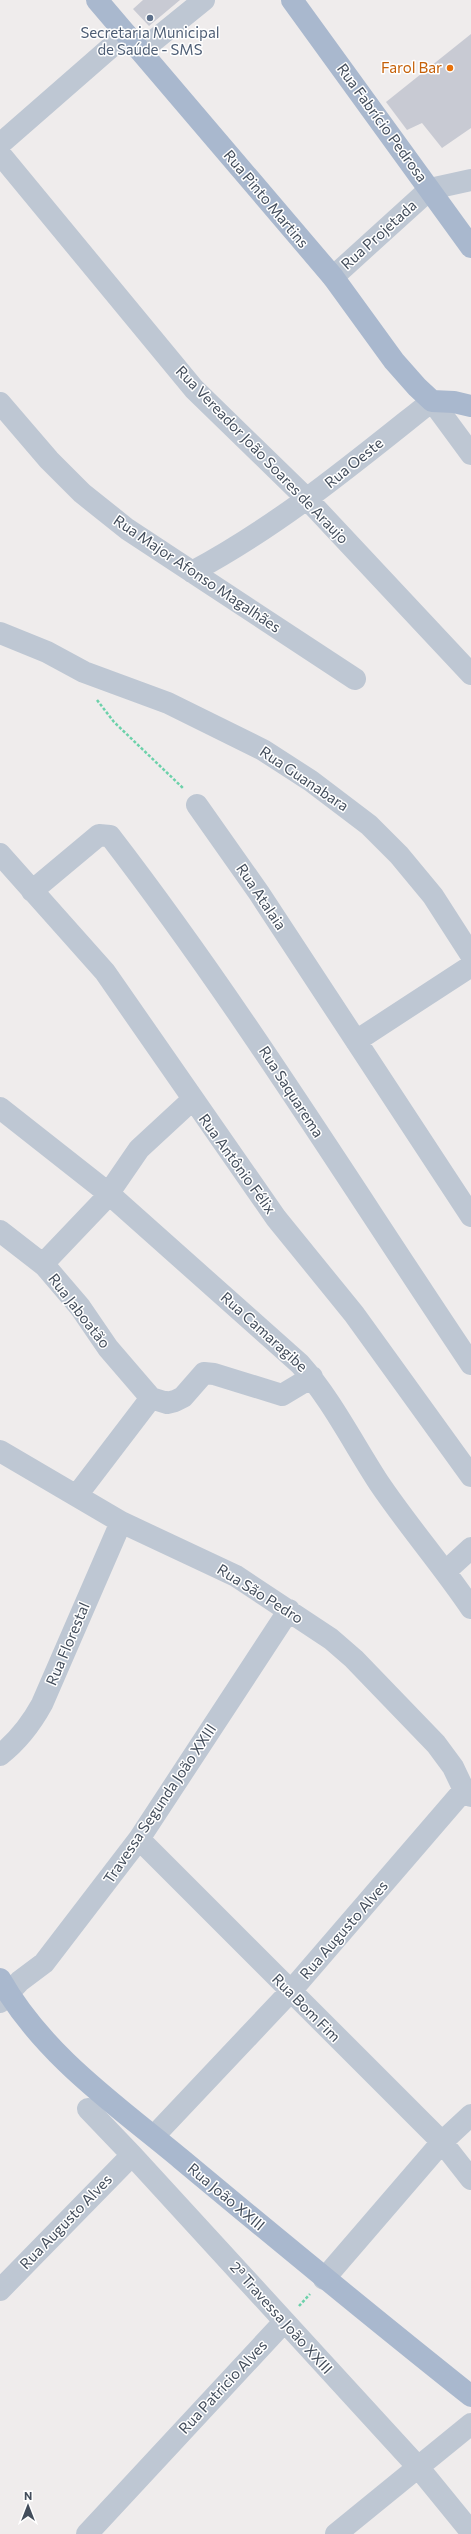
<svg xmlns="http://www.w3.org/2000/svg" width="471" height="2534" font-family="Commissioner,sans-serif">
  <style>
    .building { fill: #c8cad3 }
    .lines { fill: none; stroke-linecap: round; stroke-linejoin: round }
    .path { stroke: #6cd1aa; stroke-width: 2.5; stroke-dasharray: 3 2; stroke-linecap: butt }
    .minor { stroke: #bec7d3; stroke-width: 22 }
    .major { stroke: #a9b8ce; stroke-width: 22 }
    .service-dot { fill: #5c6f8a; stroke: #fff; stroke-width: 1.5 }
    .food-dot { fill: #e8710a; stroke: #fff; stroke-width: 1.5 }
    .labels { text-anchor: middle; stroke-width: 3; stroke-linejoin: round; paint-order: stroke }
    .service-label { font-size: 15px; fill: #4e5e75; stroke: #fff }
    .food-label { font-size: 15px; fill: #c56008; stroke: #fff; text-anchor: end }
    .street-label { font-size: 15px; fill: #434d5b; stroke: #fff }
  </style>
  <rect width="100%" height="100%" fill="#efecec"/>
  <path class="building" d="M143,0H180L149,26L133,9Z
    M471,34V128L442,148L422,123L407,130L386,102Z"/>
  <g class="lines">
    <path class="path" d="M97,700L114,722L184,789
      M299,2306L310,2294"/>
    <path class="minor" d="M141,51L204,0
      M0,144L126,34
      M0,154L194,389L308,500L471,674
      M333,277L430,189L471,180
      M0,403L49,460L82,493L127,529L355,679
      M192,572C280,525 354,463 432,401L471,454
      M0,633L47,652L84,672L168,703L263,750L311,781L369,825L399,855L433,896L471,955
      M197,805L259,893L471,1216
      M0,854L105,972L276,1218L354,1314L471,1476
      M32,891L99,835L110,836C240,1005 352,1187 471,1364
      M356,1041L471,966
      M0,1108L108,1193L300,1364C331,1399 353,1443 379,1483C408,1526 442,1565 471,1608
      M0,1231L45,1266L80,1307L108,1348L151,1398L167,1403L175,1401L183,1397L204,1373L214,1374L282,1395L312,1377
      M43,1264L104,1200L139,1149L192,1100
      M0,1451L121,1522L236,1576L331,1639L354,1659L436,1744L453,1767L464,1790L471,1796
      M77,1495L151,1398
      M446,1571L471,1548
      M0,1755C18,1741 31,1724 42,1704L121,1522
      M139,1839L442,2142L471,2179
      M0,2002L20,1981L44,1963L139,1839L289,1610
      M88,2109L132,2155L418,2467L471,2532
      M154,2136L290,1992L464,1790
      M324,2279L442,2142L471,2115
      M0,2290L132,2155
      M87,2534L284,2322
      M336,2534L471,2424"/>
    <path class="major" d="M97,0L333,277L394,361L417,387L432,401L454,402L471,406
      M292,0L471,247
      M0,1979C43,2055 116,2105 181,2159C277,2239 373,2318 471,2396"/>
  </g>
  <circle class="service-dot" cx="150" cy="18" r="4"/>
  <circle class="food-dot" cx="450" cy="68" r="4"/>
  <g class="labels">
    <g class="service-label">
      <text x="150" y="38">Secretaria Municipal<tspan x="150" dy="17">de Saúde - SMS</tspan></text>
    </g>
    <g class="food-label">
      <text x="442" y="73">Farol Bar</text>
    </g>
    <g class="street-label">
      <text transform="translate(382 123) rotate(54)" y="5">Rua Fabrício Pedrosa</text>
      <text transform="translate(266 199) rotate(50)" y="5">Rua Pinto Martins</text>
      <text transform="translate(379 235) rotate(-42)" y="5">Rua Projetada</text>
      <text transform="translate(262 455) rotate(46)" y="5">Rua Vereador João Soares de Araujo</text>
      <text transform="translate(354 463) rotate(-39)" y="5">Rua Oeste</text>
      <text transform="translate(197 574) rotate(34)" y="5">Rua Major Afonso Magalhães</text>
      <text transform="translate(304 779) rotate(34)" y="5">Rua Guanabara</text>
      <text transform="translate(261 897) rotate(56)" y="5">Rua Atalaia</text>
      <text transform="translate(291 1092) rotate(57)" y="5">Rua Saquarema</text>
      <text transform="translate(237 1164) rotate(54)" y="5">Rua Antônio Félix</text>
      <text transform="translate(79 1311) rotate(52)" y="5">Rua Jaboatão</text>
      <text transform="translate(264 1332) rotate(42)" y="5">Rua Camaragibe</text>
      <text transform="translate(260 1594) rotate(32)" y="5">Rua São Pedro</text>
      <text transform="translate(68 1644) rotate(-67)" y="5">Rua Florestal</text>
      <text transform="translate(160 1804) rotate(-56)" y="5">Travessa Segunda João XXIII</text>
      <text transform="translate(344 1930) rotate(-49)" y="5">Rua Augusto Alves</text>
      <text transform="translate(306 2008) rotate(45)" y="5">Rua Bom Fim</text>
      <text transform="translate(226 2197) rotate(40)" y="5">Rua João XXIII</text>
      <text transform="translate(66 2222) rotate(-46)" y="5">Rua Augusto Alves</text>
      <text transform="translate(281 2318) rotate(48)" y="5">2ª Travessa João XXIII</text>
      <text transform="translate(223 2387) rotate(-47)" y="5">Rua Patricio Alves</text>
    </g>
  </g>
  <g transform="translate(28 2506)" stroke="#ffffff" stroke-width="3" paint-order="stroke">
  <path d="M0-3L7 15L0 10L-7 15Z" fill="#434d5b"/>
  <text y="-6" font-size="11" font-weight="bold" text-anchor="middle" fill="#434d5b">N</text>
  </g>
</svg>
